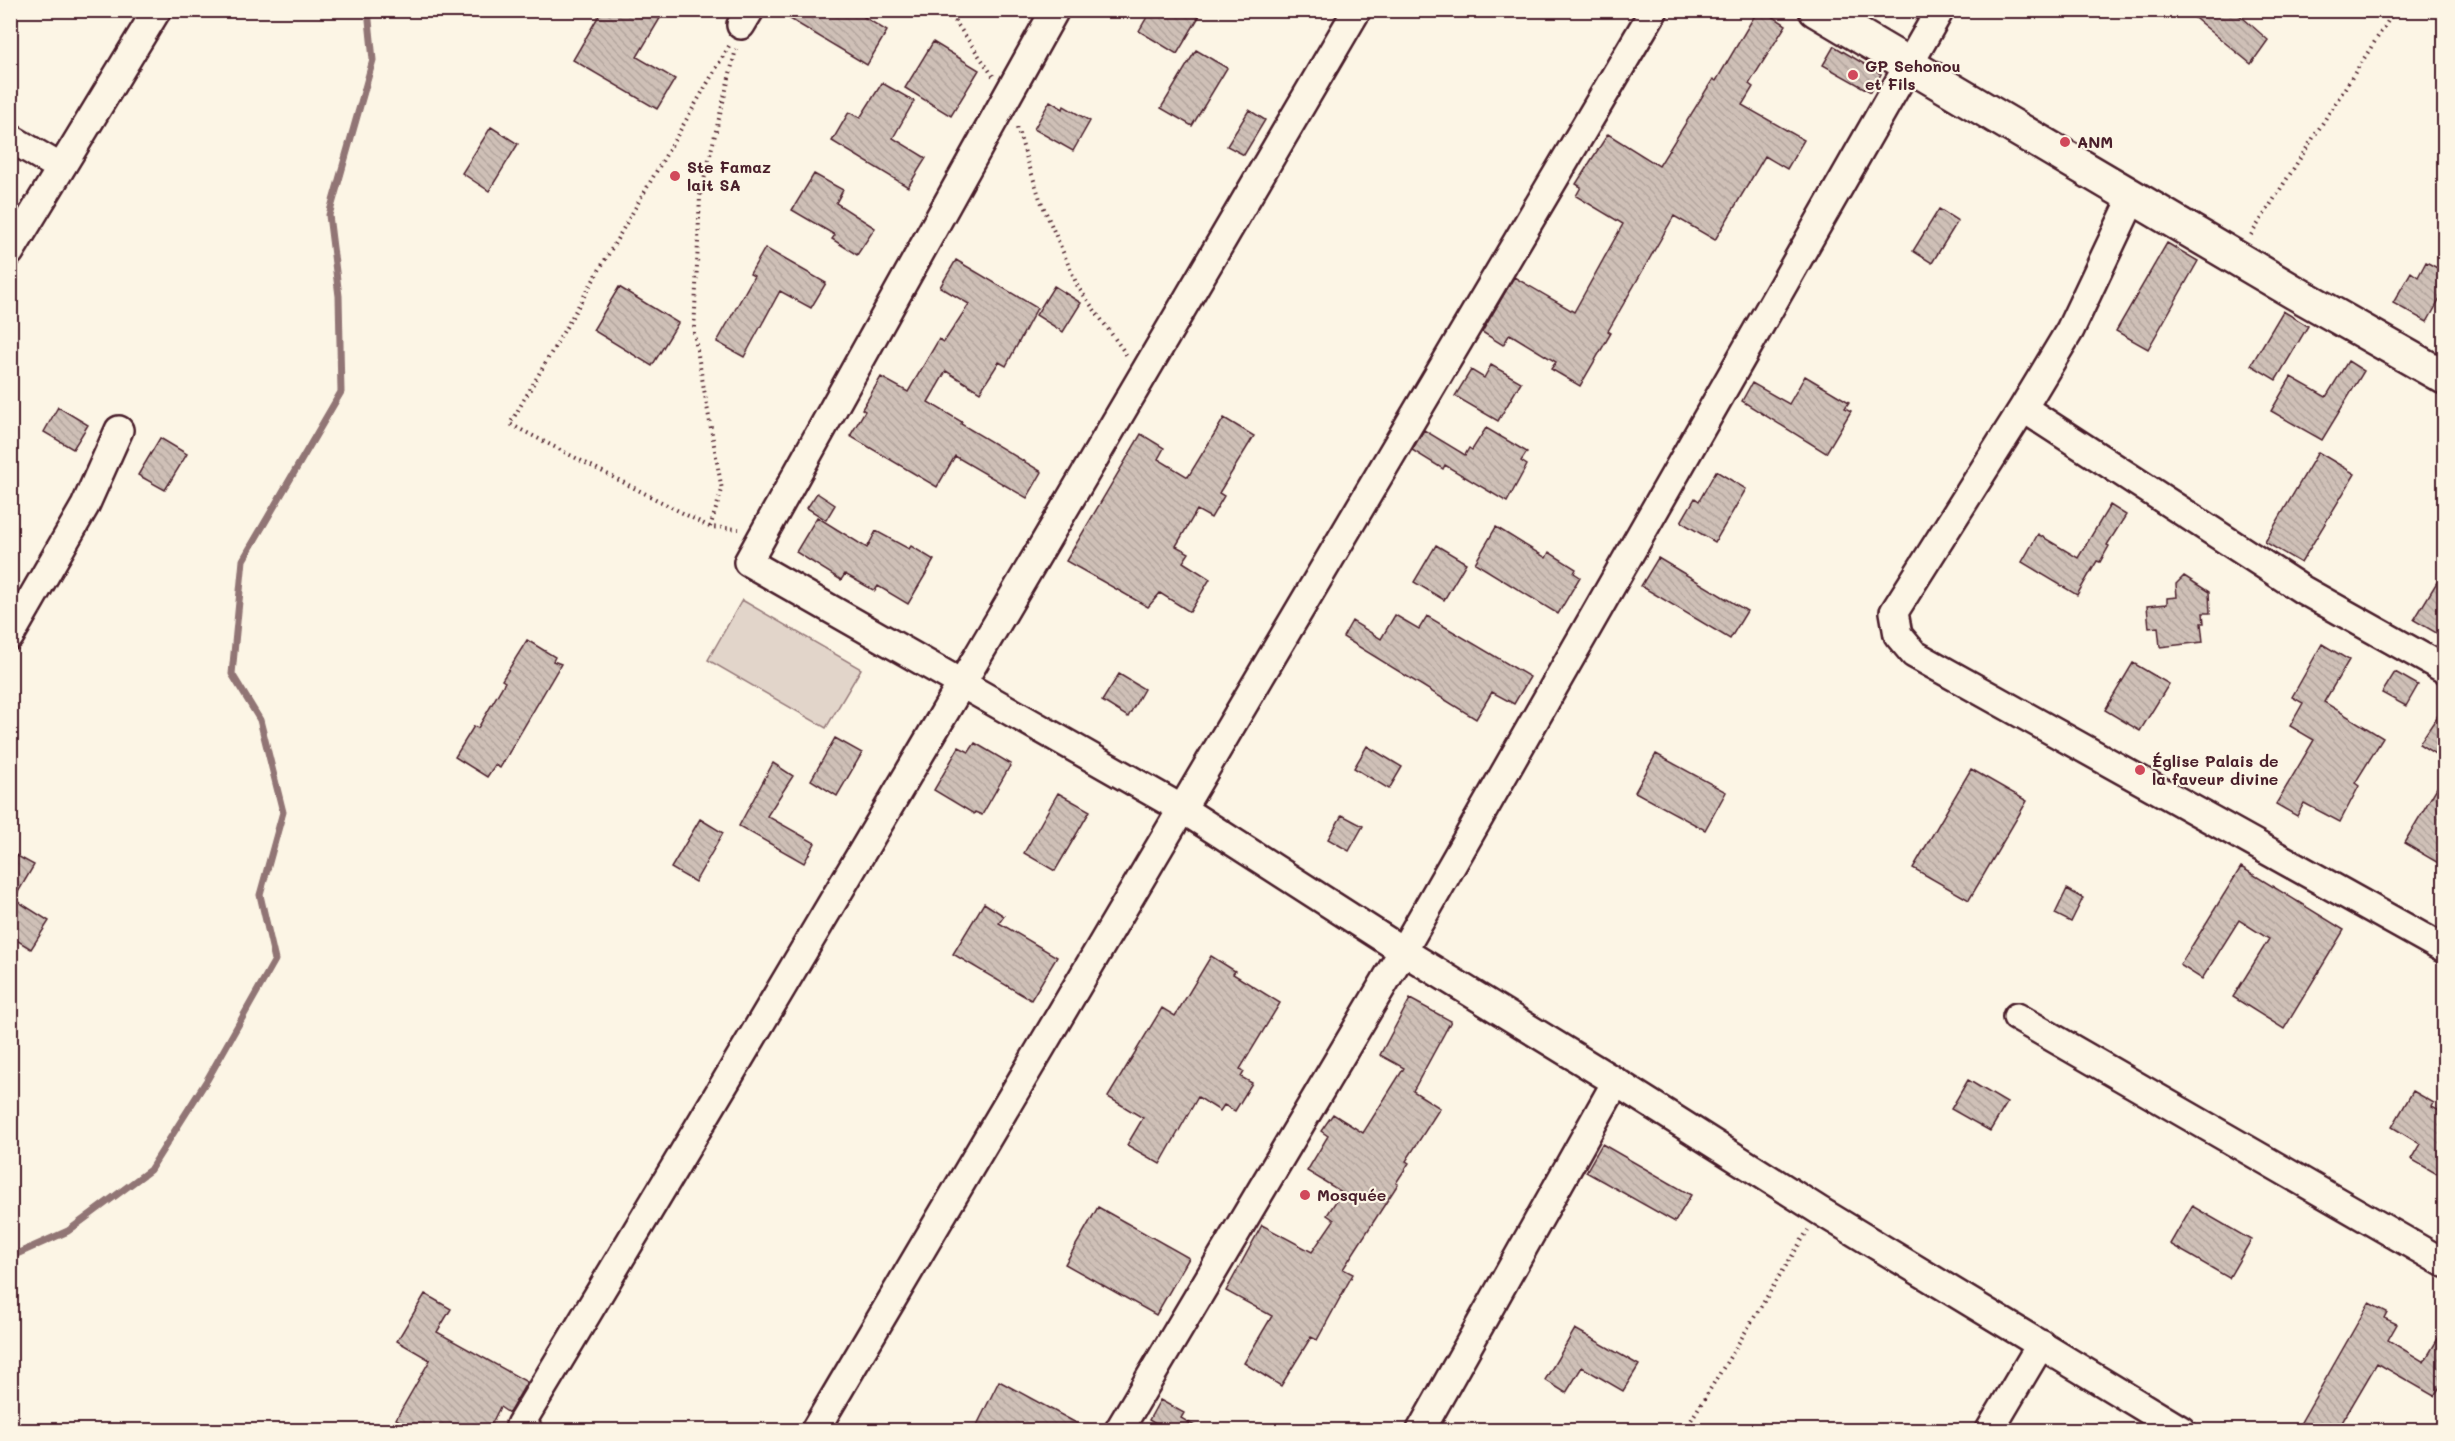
<svg xmlns="http://www.w3.org/2000/svg" width="2455" height="1441" font-family="Mali,sans-serif">
  <style>
    .park { fill: #e2d5ca; stroke: #967a7a; stroke-width: 1.5 }
    .lines { fill: none; stroke-linecap: round; stroke-linejoin: round }
    .stream { stroke: #917474; stroke-width: 7 }
    .building { fill: url(#building-back-hatch); stroke: #4a1f2b; stroke-width: 1.5 }
    .street-casing { stroke: #4a1f2b; stroke-width: 32 }
    .secondary-casing { stroke: #4a1f2b; stroke-width: 38 }
    .path { stroke: #4a1f2b; stroke-width: 4; stroke-dasharray: 1.5 4.5; stroke-linecap: butt }
    .street { stroke: #fcf5e5; stroke-width: 27 }
    .secondary { stroke: #fcf5e5; stroke-width: 33 }
    .poi-dot { fill: #d1495b; stroke: #fcf5e5; stroke-width: 2 }
    .labels { text-anchor: middle; stroke-width: 4.5; stroke-linejoin: round; paint-order: stroke }
    .poi-label { font-size: 16px; font-weight: bold; fill: #4a1f2b; stroke: #fcf5e5; text-anchor: start }
  </style>
  <defs>
    <pattern id="building-back-hatch" width="6" height="6" patternUnits="userSpaceOnUse" patternTransform="scale(1.5)"><rect width="6" height="6" fill="#cfc0b7"/><path d="M-1 5l2 2M0 0l6 6M5-1l2 2" fill="none" stroke="#b3a59e"/></pattern>
  </defs>
  <rect width="100%" height="100%" fill="#fcf5e5"/>
  <filter id="ink" filterUnits="userSpaceOnUse"><feTurbulence type="fractalNoise" baseFrequency=".0167" numOctaves="2"/><feDisplacementMap in="SourceGraphic" scale="12" xChannelSelector="R" yChannelSelector="G"/><feConvolveMatrix kernelMatrix="1 2 1 2 8 2 1 2 1" color-interpolation-filters="sRGB"/></filter>
  <g filter="url(#ink)">
    <path class="park" d="M742,600L861,669L826,728L708,660Z"/>
    <g class="lines">
      <path class="stream" d="M10,1257L68,1231L150,1170L207,1080L275,960L260,895L283,812L260,720L232,674L243,560L341,392L339,296L329,215L373,60L368,10"/>
    </g>
    <path class="building" d="M602,10H665L637,57L675,79L657,109L573,60Z
      M775,10H868L864,17L887,31L867,65Z
      M1151,10H1203L1177,54L1139,31Z
      M1758,10H1763L1786,25L1749,84L1753,87L1742,105L1804,140L1787,169L1765,156L1715,240L1674,216L1608,331L1611,333L1580,386L1551,369L1556,362L1510,334L1503,345L1482,332L1514,277L1574,312L1623,224L1576,196L1581,187L1576,184L1590,162L1608,134L1659,166L1713,79L1716,81Z
      M2185,10H2234L2268,40L2251,64Z
      M933,42L979,70L951,116L905,88Z
      M1834,46L1881,74L1871,92L1823,65Z
      M1196,50L1227,68L1192,126L1161,108Z
      M882,83L914,101L893,138L926,158L908,187L832,141L849,112L860,118Z
      M1050,101L1063,109L1064,106L1090,121L1073,151L1034,129Z
      M1249,110L1265,120L1244,155L1227,146Z
      M491,127L518,144L489,191L462,173Z
      M814,174L843,190L836,203L875,228L857,255L832,239L835,235L792,210Z
      M1939,209L1958,221L1932,263L1913,251Z
      M2167,243L2198,261L2148,349L2116,331Z
      M765,248L826,283L811,308L780,291L744,357L717,342L754,276L750,274Z
      M956,260L1037,308L1006,366L999,362L980,392L946,371L928,402L962,422L961,424L1042,472L1027,498L955,456L937,487L850,436L865,411L862,409L881,377L908,392L939,339L944,342L969,304L940,287Z
      M2426,262L2445,272V290L2427,322L2393,303L2411,272L2418,277Z
      M1054,286L1081,303L1063,332L1036,315Z
      M619,287L678,323L652,366L593,330Z
      M2283,311L2308,326L2276,380L2251,365Z
      M2348,361L2364,371L2322,440L2271,411L2291,377L2326,397Z
      M1491,365L1521,382L1498,421L1455,396L1471,370L1484,378Z
      M1805,376L1849,402L1845,408L1851,411L1826,453L1742,401L1752,383L1789,404Z
      M58,407L88,425L73,449L44,432Z
      M1224,418L1254,436L1219,493L1224,496L1211,518L1197,510L1176,546L1189,553L1183,562L1210,579L1190,612L1160,593L1148,607L1066,561L1141,434L1164,448L1158,459L1188,477Z
      M1486,428L1527,452L1521,461L1527,465L1507,502L1445,465L1443,469L1412,450L1424,430L1465,455L1469,448L1472,450Z
      M160,438L187,454L165,490L138,475Z
      M2318,452L2355,474L2301,563L2265,542Z
      M1716,471L1746,489L1715,542L1681,522L1695,498L1699,501Z
      M817,493L835,505L826,520L807,508Z
      M2110,505L2126,515L2107,545L2109,546L2100,562L2097,561L2077,595L2022,562L2038,534L2078,558Z
      M817,517L867,548L876,531L909,549L911,546L934,560L908,604L878,586L875,591L845,574L841,580L796,552Z
      M1496,527L1546,558L1549,552L1576,569L1574,573L1580,577L1558,614L1475,563Z
      M1436,545L1466,563L1444,600L1414,582Z
      M1658,558L1747,611L1730,639L1641,586Z
      M2445,569V638L2414,620Z
      M2184,576L2209,592L2210,613H2203L2204,623H2201L2203,642L2160,647L2158,627L2149,628L2147,606L2167,604V598L2177,597L2176,584Z
      M1395,615L1419,629L1427,616L1530,677L1514,704L1492,692L1476,719L1343,637L1352,621L1381,639Z
      M527,640L555,657L553,661L561,664L500,768L495,765L487,777L455,757L474,726L478,728L505,682L502,680Z
      M2322,644L2349,660L2324,702L2383,738L2355,783L2359,786L2340,822L2304,803L2297,816L2276,804L2314,740L2290,726L2303,703L2292,697Z
      M2133,663L2169,684L2140,731L2105,710Z
      M2395,672L2418,685L2406,706L2382,693Z
      M1119,674L1144,689L1128,717L1102,701Z
      M2445,705V760L2419,744Z
      M835,738L862,753L837,796L811,780Z
      M975,743L1011,764L982,815L975,812L974,814L934,790L959,747L969,752Z
      M1367,746L1402,767L1389,789L1354,768Z
      M1656,754L1726,792L1705,830L1635,792Z
      M773,763L793,776L767,816L815,843L804,863L739,826Z
      M1971,769L2027,801L1969,900L1913,868Z
      M2445,774V867L2404,843Z
      M1058,793L1090,811L1055,871L1024,853Z
      M1342,815L1363,826L1349,851L1328,839Z
      M700,819L723,833L695,882L671,868Z
      M10,852L34,865L14,899L49,921L31,949L10,936Z
      M2241,867L2344,930L2284,1029L2233,997L2269,939L2239,920L2202,979L2180,965Z
      M2067,889L2083,898L2071,922L2055,914Z
      M984,903L1004,916L999,923L1057,957L1031,1000L953,954Z
      M1211,956L1235,971L1233,974L1280,1003L1240,1069L1244,1072L1241,1077L1252,1083L1235,1111L1224,1105L1220,1111L1198,1097L1160,1164L1127,1145L1143,1118L1108,1097L1162,1008L1175,1016Z
      M1410,999L1451,1021L1413,1091L1440,1108L1406,1161L1409,1163L1396,1183L1398,1184L1343,1269L1353,1274L1317,1340L1311,1337L1281,1386L1244,1363L1272,1316L1226,1291L1262,1225L1312,1252L1334,1220L1327,1215L1342,1192L1307,1171L1328,1136L1321,1131L1333,1114L1363,1133L1404,1068L1380,1055Z
      M1968,1080L2007,1103L1990,1131L1951,1109Z
      M2413,1091L2434,1103L2432,1107L2445,1114V1162L2437,1174L2411,1159L2420,1144L2392,1127Z
      M1602,1144L1691,1195L1675,1222L1586,1172Z
      M2192,1206L2251,1240L2229,1278L2170,1244Z
      M1098,1207L1189,1258L1156,1315L1065,1264Z
      M425,1294L451,1309L437,1332L527,1382L509,1413L500,1407L488,1431H417L396,1419L430,1360L397,1341Z
      M2369,1303L2387,1312L2384,1318L2397,1324L2388,1340L2424,1362L2445,1327V1379L2434,1396L2377,1363L2337,1431H2296Z
      M1575,1329L1639,1365L1623,1391L1582,1367L1566,1393L1545,1380Z
      M999,1381L1091,1431H974Z
      M1160,1400L1184,1413L1181,1418L1203,1431H1167L1149,1420Z"/>
    <g class="lines">
      <defs>
        <path id="street" d="M1055,10L748,562L1182,809L1403,951L1119,1430
          M1940,10L1403,951L1616,1082L1820,1211L2181,1430
          M741,25L750,10
          M10,138L61,168
          M2133,197L2070,330L2023,408L1894,612L1898,635L1914,654L2444,949
          M10,252L157,10
          M2023,408L2303,590L2444,669
          M10,636L85,506L119,430
          M2017,1017L2444,1263
          M528,1430L520,1425C803,956 1080,483 1357,10
          M815,1430L1654,10
          M1421,1430L1616,1082
          M1990,1430L2041,1344"/>
        <path id="secondary" d="M1816,10L2294,292L2444,377"/>
      </defs>
      <use href="#street" class="street-casing"/>
      <use href="#secondary" class="secondary-casing"/>
      <path class="path" d="M940,10L955,21L993,76
        M729,46L510,424L710,527L739,529
        M1017,128L1040,199L1078,287L1128,357
        M2251,235L2395,10
        M710,527L722,490L694,333L700,196L736,49
        M1685,1430L1808,1230"/>
      <use href="#street" class="street"/>
      <use href="#secondary" class="secondary"/>
    </g>
  </g>
  <g class="poi-dot">
    <circle cx="1853" cy="75" r="6"/>
    <circle cx="2065" cy="142" r="6"/>
    <circle cx="675" cy="176" r="6"/>
    <circle cx="2140" cy="770" r="6"/>
    <circle cx="1305" cy="1195" r="6"/>
  </g>
  <g class="labels">
    <g class="poi-label">
      <text x="1865" y="72">GP Sehonou<tspan x="1865" dy="18">et Fils</tspan></text>
      <text x="2077" y="148">ANM</text>
      <text x="687" y="173">Ste Famaz<tspan x="687" dy="18">lait SA</tspan></text>
      <text x="2152" y="767">Église Palais de<tspan x="2152" dy="18">la faveur divine</tspan></text>
      <text x="1317" y="1201">Mosquée</text>
    </g>
  </g>
  <rect width="2455" height="1441" fill="none" stroke="#fcf5e5" stroke-width="36"/>
  <rect x="18" y="18" width="2419" height="1405" fill="none" stroke="#4a1f2b" stroke-width="2" filter="url(#ink)"/>
</svg>
